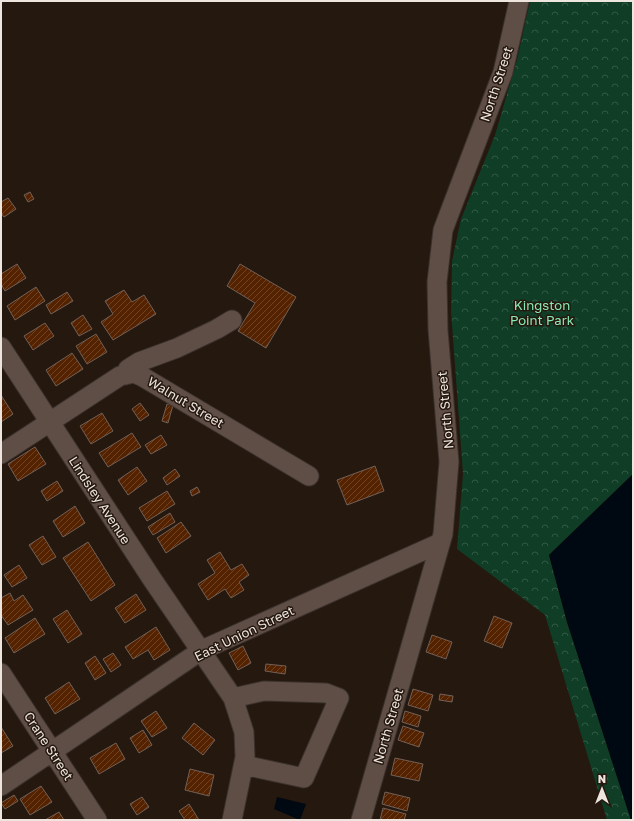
<svg xmlns="http://www.w3.org/2000/svg" width="634" height="821" font-family="'Golos Text',sans-serif">
  <style>
    .park { fill: url(#park-crowns) }
    .water { fill: #000811 }
    .building { fill: url(#building-hatch); stroke: #716058 }
    .lines { fill: none; stroke-linecap: round; stroke-linejoin: round }
    .minor-casing { stroke: #3b312d; stroke-width: 21 }
    .minor { stroke: #5e4e45; stroke-width: 19 }
    .labels { text-anchor: middle; stroke-width: 3; stroke-linejoin: round; paint-order: stroke }
    .street-label { font-size: 13px; fill: #eee5df; stroke: #25180f }
    .park-label { font-size: 13px; fill: #8ae7b2; stroke: #25180f }
  </style>
  <defs>
    <pattern id="park-crowns" width="20" height="18" patternUnits="userSpaceOnUse"><rect width="20" height="18" fill="#0f3d26"/><path d="M2 6a3 3 0 1 1 6 0M12 15a3 3 0 1 1 6 0" fill="none" stroke="#325945"/></pattern>
    <pattern id="building-hatch" width="6" height="6" patternUnits="userSpaceOnUse"><rect width="6" height="6" fill="#520"/><path d="M-1 1l2-2M0 6l6-6M5 7l2-2" fill="none" stroke="#6e4225"/></pattern>
  </defs>
  <rect width="100%" height="100%" fill="#25180f"/>
  <path class="park" d="M530,1H633V474L549,555L567,622L631,820H607L545,615L457,549L463,474L451,311L452,261L461,219L495,135L517,60Z"/>
  <path class="water" d="M633,474V820H631L567,622L549,555Z
    M277,797L306,804L300,820L274,809Z"/>
  <path class="building" d="M30,192L34,199L28,202L24,195Z
    M8,198L16,209L4,217L1,213V202Z
    M17,264L26,278L5,291L1,284V274Z
    M240,264L296,297L266,348L238,331L255,303L227,286Z
    M36,287L45,301L15,320L7,306Z
    M124,290L132,302L144,295L156,314L113,340L101,322L113,314L105,301Z
    M67,292L73,301L51,314L46,305Z
    M83,315L92,329L79,336L71,323Z
    M45,323L54,336L33,350L24,336Z
    M96,334L107,352L87,364L76,346Z
    M72,353L83,369L56,386L46,370Z
    M1,395L13,414L1,422Z
    M140,403L149,415L140,421L132,409Z
    M167,404L173,405L168,423L162,421Z
    M102,413L113,431L91,444L80,426Z
    M132,433L141,447L108,467L99,453Z
    M161,435L167,445L151,454L145,445Z
    M35,447L46,464L18,481L8,464Z
    M375,466L384,491L347,505L337,480Z
    M137,467L147,481L128,495L118,480Z
    M175,469L180,476L167,485L163,478Z
    M57,481L63,491L47,501L41,491Z
    M197,487L200,492L192,496L190,491Z
    M167,491L175,504L147,521L139,508Z
    M75,506L85,523L63,537L53,521Z
    M170,513L175,522L153,535L148,527Z
    M181,522L191,536L166,553L157,538Z
    M43,536L56,557L42,565L29,545Z
    M88,542L115,585L91,601L63,558Z
    M220,552L231,570L242,564L249,575L239,582L244,590L231,598L225,589L208,600L198,584L215,573L207,560Z
    M19,565L27,578L12,587L4,575Z
    M10,593L14,601L23,595L33,610L8,625L1,615V598Z
    M136,594L146,610L125,623L115,608Z
    M67,610L82,634L68,643L53,619Z
    M494,616L512,623L502,648L484,641Z
    M35,618L45,634L14,653L5,638Z
    M156,627L170,650L154,660L148,650L133,659L125,647Z
    M432,635L452,642L446,659L426,652Z
    M243,646L251,663L238,670L229,653Z
    M113,653L121,665L111,672L103,659Z
    M95,656L106,673L95,680L85,663Z
    M266,664L286,666L285,674L265,671Z
    M69,682L80,699L55,714L45,698Z
    M413,689L433,695L428,711L408,705Z
    M440,694L453,696L452,702L439,700Z
    M156,711L167,728L152,737L141,721Z
    M405,711L421,716L418,727L402,722Z
    M194,723L215,740L203,755L182,738Z
    M403,726L424,733L419,747L398,740Z
    M1,727L13,746L1,753Z
    M143,730L152,745L139,753L130,738Z
    M116,743L125,759L99,774L90,758Z
    M395,758L423,764L419,781L391,775Z
    M190,769L214,775L209,796L185,790Z
    M41,786L52,802L30,815L20,799Z
    M385,792L410,798L407,811L382,804Z
    M14,795L18,801L5,809L1,803Z
    M142,797L149,807L137,815L130,804Z
    M189,804L199,820H185L179,811Z
    M383,808L406,814L404,820H380Z
    M59,812L64,820H45Z"/>
  <g class="lines">
    <defs>
      <path id="minor" d="M1,347L152,579L233,698L244,732L245,757L232,820
        M125,375L128,369L139,362L177,348L217,329L232,320
        M1,454L120,376L134,373L143,377L309,476
        M1,673L97,820
        M233,698L264,691L326,693L339,698L304,778L244,765
        M1,786L202,650L440,543
        M361,820L443,534L449,462L438,330L437,282L443,230L503,72L519,1"/>
    </defs>
    <use href="#minor" class="minor-casing"/>
    <use href="#minor" class="minor"/>
  </g>
  <g class="labels">
    <g class="street-label">
      <text transform="translate(496 84) rotate(-72)" y="5">North Street</text>
      <text transform="translate(186 402) rotate(31)" y="5">Walnut Street</text>
      <text transform="translate(445 410) rotate(-95)" y="5">North Street</text>
      <text transform="translate(100 500) rotate(57)" y="5">Lindsley Avenue</text>
      <text transform="translate(244 633) rotate(-26)" y="5">East Union Street</text>
      <text transform="translate(388 726) rotate(-74)" y="5">North Street</text>
      <text transform="translate(49 746) rotate(57)" y="5">Crane Street</text>
    </g>
    <g class="park-label">
      <text x="542" y="310">Kingston<tspan x="542" dy="15">Point Park</tspan></text>
    </g>
  </g>
  <rect width="634" height="821" fill="none" stroke="#eee5df" stroke-width="4"/>
  <g transform="translate(602 789)" stroke="#25180f" stroke-width="3" paint-order="stroke">
  <path d="M0-3L7 15L0 10L-7 15Z" fill="#eee5df"/>
  <text y="-6" font-size="11" font-weight="bold" text-anchor="middle" fill="#eee5df">N</text>
  </g>
</svg>
